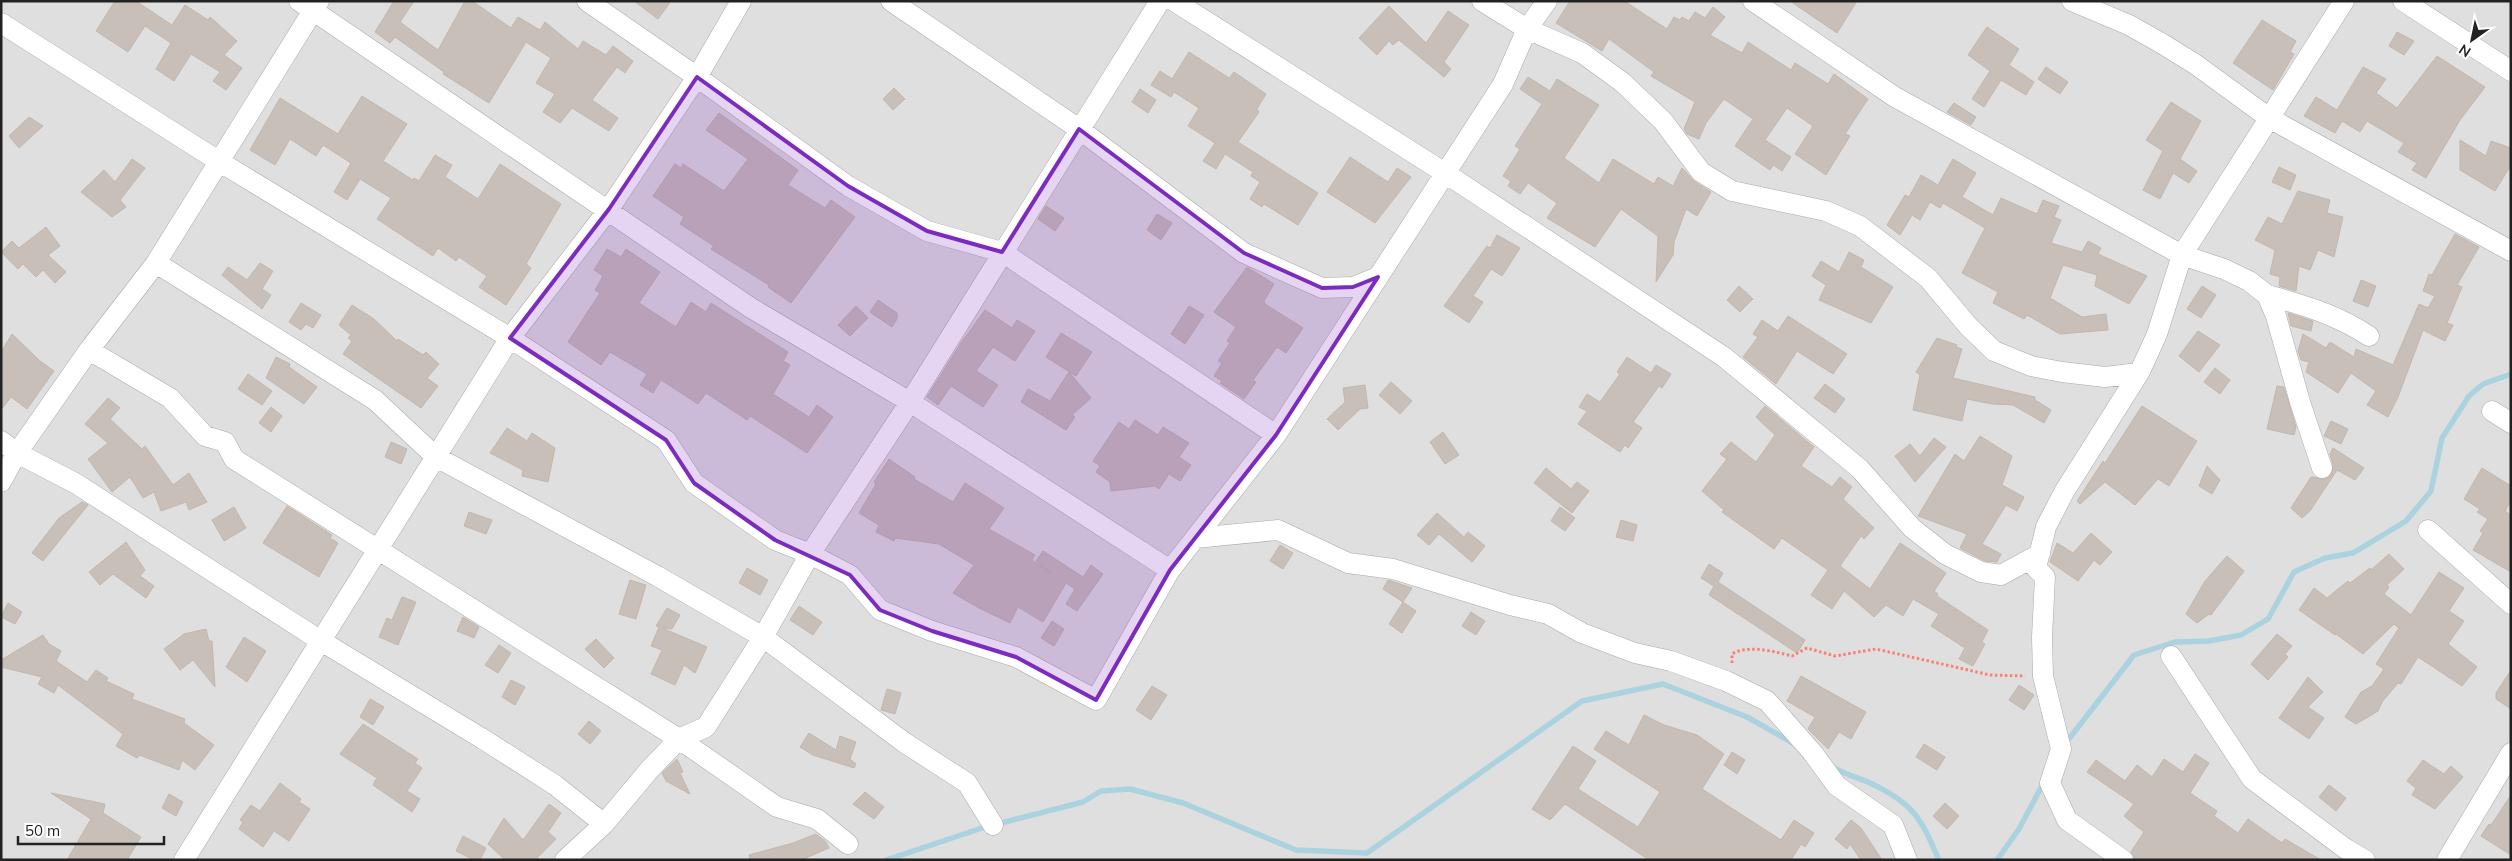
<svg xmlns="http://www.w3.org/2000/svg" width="2512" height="861" font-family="Mulish,sans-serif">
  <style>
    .residential { fill: #e0dfdf }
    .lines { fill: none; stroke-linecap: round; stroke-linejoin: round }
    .stream { stroke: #aad3df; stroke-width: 5.5 }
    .building { fill: #c7bfb8; stroke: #c4b6ab }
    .minor-casing { stroke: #a9a9a9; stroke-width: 21 }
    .path { stroke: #fa8072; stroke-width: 3; stroke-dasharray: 2.5 2.5; stroke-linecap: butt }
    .minor { stroke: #fff; stroke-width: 20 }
    .marked { fill: #7b2cbf; fill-opacity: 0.2; stroke: #7b2cbf; stroke-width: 4; stroke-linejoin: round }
  </style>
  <rect width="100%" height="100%" fill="#f2efe9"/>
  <path class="residential" d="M1,1H2511V860H1Z"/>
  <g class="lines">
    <path class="stream" d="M2065,744L2134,655L2175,642L2209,641L2241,635L2268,619L2294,572L2325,558L2353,553L2406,521L2431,491L2442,438L2469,396L2483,384L2511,374
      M1833,767C1843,774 1857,777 1868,782C1913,803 1920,816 1939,860
      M997,824L1083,802L1101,791L1130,789L1183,803L1296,850L1367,853L1582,701L1663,684L1747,717L1793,743
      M886,860L988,826
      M1997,860L2019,829L2044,782"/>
  </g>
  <path class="building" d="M115,1H136L172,25L185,5L208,20L210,17L237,41L224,55L242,68L226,90L213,81L220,72L191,54L174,81L156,69L171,43L145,26L128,52L96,31Z
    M394,1H414L400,22L438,50L465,1H472L511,28L518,17L540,30L545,22L578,49L583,41L606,55L613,46L633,61L625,73L617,67L592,100L618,118L609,131L572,108L560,123L543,112L555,94L536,83L551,58L526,42L489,103L443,74L444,72L395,37L390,43L375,32Z
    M634,1H671L658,19Z
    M1570,1H1624L1667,29L1674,17L1680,20L1682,17L1689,21L1695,12L1705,18L1713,7L1725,17L1710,35L1742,53L1748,42L1791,70L1795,63L1828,84L1834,74L1868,99L1845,134L1850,136L1826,175L1795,154L1813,126L1787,108L1765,140L1791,157L1782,171L1773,165L1770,170L1735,146L1753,119L1724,99L1706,123L1699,139L1687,134L1684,129L1695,102L1651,76L1654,72L1609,39L1602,51L1556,23Z
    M1790,1H1857L1837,33Z
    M1389,6L1426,43L1448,11L1469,25L1444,62L1451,69L1444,77L1399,40L1393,45L1389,41L1377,55L1359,38Z
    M2262,20L2296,41L2290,52L2294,54L2273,90L2233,63Z
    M1987,27L2019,49L2009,65L2034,82L2026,95L2001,80L1984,107L1972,99L1990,71L1968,55Z
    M2397,32L2414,41L2404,55L2389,46Z
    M1189,52L1229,78L1234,72L1266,94L1257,109L1259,112L1238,142L1318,193L1298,225L1264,204L1262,207L1250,199L1260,182L1251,176L1253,172L1225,154L1216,169L1203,161L1215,143L1188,126L1199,108L1174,92L1171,97L1151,85L1160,71L1172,79Z
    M2437,56L2485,87L2460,120L2426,178L2412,170L2417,163L2398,152L2404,143L2367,121L2360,132L2342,121L2335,133L2304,116L2316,97L2337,110L2363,67L2386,79L2376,93L2397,108Z
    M2046,67L2068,82L2060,94L2038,79Z
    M1528,77L1550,91L1557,79L1599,105L1564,158L1599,183L1613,159L1654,184L1658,177L1673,186L1682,168L1695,182L1711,192L1697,216L1686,209L1674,242L1673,255L1656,282L1658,236L1621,209L1595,247L1547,218L1557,203L1528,183L1520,194L1508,186L1511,181L1503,176L1520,149L1515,146L1542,104L1520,89Z
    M894,88L905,99L893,110L883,99Z
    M1140,89L1156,100L1148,113L1132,102Z
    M362,96L407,124L383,161L413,180L414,178L419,181L435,155L452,165L445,177L478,199L500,164L561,204L526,264L531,268L506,305L479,287L487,276L459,257L456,261L438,248L433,256L377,219L391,198L360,179L347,200L334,192L351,163L323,145L316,156L290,139L275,165L250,150L280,98L338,134Z
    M2171,102L2201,121L2180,159L2197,171L2189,183L2173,173L2160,199L2143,190L2163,151L2146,140Z
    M1954,103L1976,117L1971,125L1947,112Z
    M719,113L798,170L788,185L825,208L831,200L855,217L791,303L768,287L769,285L711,249L714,246L680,224L684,217L653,196L675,164L681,168L683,164L724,191L748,159L706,130Z
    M29,117L43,126L19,148L9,136Z
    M2460,140L2486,156L2491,141L2511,148V165L2495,191L2460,170Z
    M1350,157L1388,182L1397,168L1411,177L1375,223L1327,192Z
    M132,159L145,168L120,200L126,207L112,217L81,192L104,170L115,182Z
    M1953,159L1976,173L1962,197L1993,215L2001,198L2037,214L2043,200L2059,206L2054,217L2061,220L2051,243L2082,252L2088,241L2101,248L2098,254L2147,276L2129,304L2095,286L2097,275L2063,265L2050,298L2082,317L2106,314L2108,330L2060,334L2027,315L2024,319L1993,303L1998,292L1962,273L1985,228L1943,203L1940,208L1930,202L1920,220L1912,215L1900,235L1887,225L1905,195L1909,197L1921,175L1938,185Z
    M2279,167L2296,175L2290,190L2272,182Z
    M2298,191L2330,200L2327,213L2343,217L2334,257L2318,250L2310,270L2299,266L2296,291L2279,286L2280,277L2270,274L2275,250L2255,240L2268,217L2282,224Z
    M1046,206L1064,218L1055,231L1038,219Z
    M1157,214L1172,223L1161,240L1147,230Z
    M46,227L60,246L48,255L66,272L55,283L43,270L36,277L23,264L18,269L1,252L12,241L19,248Z
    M2455,234L2479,247L2457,285L2462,287L2447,323L2453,325L2445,341L2423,330L2398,397L2388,417L2367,405L2376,391L2351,373L2338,393L2306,372L2309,362L2301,360L2298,351L2303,334L2326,348L2330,342L2354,357L2356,349L2393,365L2419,304L2428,308L2435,296L2423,291L2429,274L2432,275Z
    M1497,235L1520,248L1502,276L1491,269L1473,296L1483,302L1469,323L1444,306L1487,246L1490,248Z
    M607,249L621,257L626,249L660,272L639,303L676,327L691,302L706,312L711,303L788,352L783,361L790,365L773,394L809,417L817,405L833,417L807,453L750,416L747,420L706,393L698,404L661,380L653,393L640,385L647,374L610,352L601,365L568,342L600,293L595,290L603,276L594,270Z
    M1849,252L1864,260L1861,267L1893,287L1871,323L1819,300L1826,285L1812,276L1821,261L1839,272Z
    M260,263L273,271L262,289L271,295L262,309L222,275L228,267L247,280Z
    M1247,267L1274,284L1264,301L1265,304L1303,328L1286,353L1277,347L1253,380L1256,382L1244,399L1220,383L1222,381L1214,376L1222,363L1218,361L1230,343L1227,341L1236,327L1214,312Z
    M2361,280L2376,286L2368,307L2353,301Z
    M1739,286L1753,299L1740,312L1727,300Z
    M2202,286L2216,295L2201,318L2187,309Z
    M878,300L897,313V319L892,327L870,312Z
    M301,303L321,315L313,328L306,324L301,330L289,322Z
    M352,305L374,319L397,341L398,339L423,355L426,352L439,364L427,378L438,386L421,408L343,354L352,341L348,338L351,335L339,325Z
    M856,306L868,318L850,336L838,325Z
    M1189,306L1204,315L1185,344L1171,334Z
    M985,310L1012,328L1017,320L1035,331L1015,361L993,347L976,371L998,385L983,407L951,386L938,405L927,397L961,343Z
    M2288,313L2313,321L2311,331L2291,326Z
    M1788,316L1847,354L1833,374L1797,351L1776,384L1743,357L1758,337L1753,334L1762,320L1778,331Z
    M2198,331L2220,345L2199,372L2179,356Z
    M1061,333L1092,352L1076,376L1046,357Z
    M12,334L40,361L54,371L27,409L11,397L1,410V352Z
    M1937,338L1957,345L1956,347L1962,349L1953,378L2035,397V400L2051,410L2044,423L2013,405L1992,404L1967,399L1962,421L1913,410L1920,375L1916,372Z
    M276,357L290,364L289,367L317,387L304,404L266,378Z
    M1627,357L1651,373L1656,365L1671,374L1662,388L1659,386L1633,422L1642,428L1628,448L1625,445L1620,452L1578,424L1587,411L1579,407L1587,394L1600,402L1620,374L1617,372Z
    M2215,368L2230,380L2220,394L2204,382Z
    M1069,372L1091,398L1072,415L1075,417L1066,430L1021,402L1028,389L1050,401Z
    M248,374L272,391L262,405L238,389Z
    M1391,382L1412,401L1400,414L1379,395Z
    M1825,384L1845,399L1835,413L1814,398Z
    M1365,385L1368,408L1360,409L1338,430L1327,419L1345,402L1343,388Z
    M2277,386L2284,387L2296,427L2294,435L2267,429Z
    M108,398L120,408L110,419L142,449L145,446L173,485L189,473L207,502L189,510L186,502L161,511L154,492L143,498L130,477L112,492L88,459L108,443L85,424Z
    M1765,406L1814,447L1801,466L1832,487L1840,477L1852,487L1843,499L1874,528L1864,539L1861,536L1840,566L1870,589L1900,543L1946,573L1934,591L1938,594L1937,596L1988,630L1982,642L1985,644L1973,666L1959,659L1965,648L1931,626L1939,614L1913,599L1903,616L1886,605L1874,617L1844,591L1832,609L1811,595L1828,570L1782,538L1774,549L1722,512L1724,510L1702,491L1727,459L1720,454L1731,442L1756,462L1775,435L1756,417Z
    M2142,406L2197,441L2169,486L2158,479L2135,505L2105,482L2080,504L2077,501L2103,461L2105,463Z
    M271,407L282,416L271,432L259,423Z
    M1135,420L1158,435L1163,427L1189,443L1179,457L1191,465L1180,481L1169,474L1159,489L1155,486L1111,491L1110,482L1096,472L1100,466L1093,461L1119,422L1129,429Z
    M2331,421L2348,429L2341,444L2324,436Z
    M507,428L527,441L532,433L555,448L548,482L522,476L523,470L490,453Z
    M1443,432L1459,455L1445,464L1430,442Z
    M1980,436L2012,456L2002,485L2024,497L2017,511L2006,505L1982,544L2001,554L1997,562L1985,561L1960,548L1967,534L1918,516L1955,454L1964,461Z
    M1934,438L1946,447L1915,482L1895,456L1910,444L1920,456Z
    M391,442L407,449L401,464L385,457Z
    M2333,448L2364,468L2355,480L2337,470L2310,511L2302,518L2291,508L2311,477L2325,479L2331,475L2333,465L2330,454Z
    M889,459L915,477L914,479L953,502L965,483L1004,508L989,529L1035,555L1032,560L1051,573L1036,561L1043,551L1083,577L1091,565L1103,574L1077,611L1066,604L1075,589L1066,583L1043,622L1018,607L1010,623L979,608L953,593L974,565L939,544L895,538L894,541L876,532L879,525L859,513L876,484L874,482Z
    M2207,466L2220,480L2212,494L2199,486Z
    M1546,468L1571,489L1577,482L1589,491L1572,513L1534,483Z
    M2482,468L2511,486V501L2505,511L2511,515V572L2473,550L2483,533L2480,531L2488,519L2477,512L2480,509L2464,499Z
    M82,502L88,505L43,561L32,553L59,518Z
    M287,506L332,535L330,538L338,543L319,577L263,543Z
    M234,507L246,528L224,541L212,520Z
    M1560,507L1575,518L1565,531L1551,521Z
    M469,512L492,520L486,534L464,526Z
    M1437,513L1464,537L1468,532L1485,546L1472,562L1439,534L1429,545L1417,535Z
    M1621,520L1637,525L1633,541L1616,537Z
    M2091,533L2112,552L2100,565L2094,560L2078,581L2050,562L2057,543L2073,553Z
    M126,542L145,570L140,576L154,586L146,598L113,574L100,585L89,572Z
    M1280,545L1293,553L1283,569L1270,561Z
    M2389,554L2404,569L2387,585L2389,587L2384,594L2411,615L2439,572L2464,588L2449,611L2464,621L2448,644L2477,667L2462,686L2418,657L2401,684L2398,683L2382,702L2378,711L2356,724L2345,717L2361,692L2372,686L2384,669L2376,664L2399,628L2394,624L2363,654L2336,634L2335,635L2299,610L2314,588L2327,598L2348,581L2350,583L2370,568L2371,570Z
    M2227,556L2244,571L2211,615L2209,614L2197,623L2186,614L2205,581Z
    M1709,564L1723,573L1718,582L1805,640L1797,653L1709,595L1714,586L1701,578Z
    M747,568L768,580L760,595L739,583Z
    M630,580L646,585L636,619L619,614Z
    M1388,580L1412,588L1403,602L1383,589Z
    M402,597L416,602L398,645L379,637L387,618L392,620Z
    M1403,602L1416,611L1402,633L1389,624Z
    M8,603L22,612L15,624L1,617Z
    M799,606L822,622L813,635L790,620Z
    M667,608L680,615L672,629L662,628L707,647L695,673L684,665L675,685L651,674L662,650L651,646L659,627L656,626Z
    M1471,612L1485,621L1476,635L1462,626Z
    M463,617L479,627L474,638L457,631Z
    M1052,621L1064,629L1054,646L1041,638Z
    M206,629L209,641H212L215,687L193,660L180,670L164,649L184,634Z
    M2277,634L2292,646L2285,654L2288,657L2268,680L2251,664Z
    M43,635L49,644L61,651L56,661L87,682L96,670L108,678L106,681L134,694L132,699L185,719L184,723L214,745L195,770L182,760L179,770L139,755L137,758L116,746L123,734L58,685L54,693L38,684L42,677L1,667V660Z
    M244,637L266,651L247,682L226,667Z
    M596,639L614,658L604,668L585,649Z
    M499,645L511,653L498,673L485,665Z
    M2511,670V709L2496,699V693Z
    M1801,676L1866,712L1851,739L1839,732L1828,749L1808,729L1815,717L1787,701Z
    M2308,677L2323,692L2308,707L2324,718L2309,739L2279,718Z
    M511,680L525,687L515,705L502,697Z
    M2019,685L2034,695L2024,710L2009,700Z
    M1152,686L1167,695L1151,720L1136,710Z
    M887,689L901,693L895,714L881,710Z
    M370,699L384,707L373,725L360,717Z
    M1644,715L1664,725L1697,735L1724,754L1702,789L1781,840L1794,820L1814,833L1805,847L1801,844L1791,860H1649L1565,804L1550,820L1532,809L1573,746L1596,761L1578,789L1638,827L1660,792L1594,749L1606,731L1629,745Z
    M589,721L601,731L590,744L578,734Z
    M363,724L418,759L415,763L422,768L407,791L420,799L412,812L373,785L377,778L340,754Z
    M809,733L836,750L840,736L856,742L850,759L856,764L854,768L813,755L800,747Z
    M1924,744L1945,757L1937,770L1916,757Z
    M1732,752L1745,760L1737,774L1724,765Z
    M2195,754L2209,763L2190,793L2217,811L2214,816L2238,833L2248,819L2282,843L2285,839L2321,860H2135L2131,852L2144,832L2124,816L2134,804L2087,772L2096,760L2125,781L2137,765L2152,777L2164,759L2183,772Z
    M677,759L683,772L680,773L690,794L666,781L662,773Z
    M2423,760L2444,774L2451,766L2463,777L2435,809L2412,795L2416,788L2407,781Z
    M280,783L301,799L299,802L310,809L289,841L274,831L263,847L239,829L243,822L240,820L251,805L260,811Z
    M2329,785L2346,798L2336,811L2319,797Z
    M865,792L884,807L874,819L853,804Z
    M51,793L105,804L103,813L141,837L127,860H67L91,819Z
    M169,794L183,802L176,816L162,808Z
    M2511,795V855L2481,836L2489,824L2491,825Z
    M1945,803L1959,816L1947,829L1933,816Z
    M549,804L561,813L548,832L556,839L537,858L539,860H505L488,844L504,818L523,840Z
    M1851,820L1861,828L1882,860H1861L1850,844L1847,849L1835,839Z
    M816,834L826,842L829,848L801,860H750L749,855L793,843Z
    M463,836L486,848L480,860H474L456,851Z"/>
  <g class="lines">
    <defs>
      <path id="minor" d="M299,1L751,308L910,402L1170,570
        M587,1L697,77L848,186L927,231L1002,252L1276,435
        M891,1L1079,129L1244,253L1322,288L1353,287L1378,277
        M1174,1L1445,173L1724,357L1860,469L1912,528L1945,554L1981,572L2001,575L2040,554
        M1482,1L1527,29L1582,53L1622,82L1663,121L1701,172L1732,191L1826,211L1860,226L1928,278L1969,327L1994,351L2031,366L2062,372L2105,377L2139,373
        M1753,1L1895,97L2182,255L2224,269L2249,281L2267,295L2276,316L2300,402L2322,468
        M2072,1L2129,25L2161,43L2195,64L2269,118L2511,251
        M2403,1L2511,71
        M1,23L220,162L510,338L666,440L694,483L775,540L810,554L850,575L880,610L932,631L1016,657L1096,700L1170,570L1276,435L1503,84L1527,29L1547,1
        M156,263L375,400L436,457L657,576L763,637L905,743L967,783L993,825
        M2267,295C2304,305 2337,315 2369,336
        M89,350L170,398L205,436L225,442L234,459L679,739L777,807L817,819L848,844
        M2492,411L2511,423
        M1,441L17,453L75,483L321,641L483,739L555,785L604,824
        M1,482L17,453L89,350L156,263L319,1
        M2428,530L2511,604
        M1195,538L1278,530L1348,563L1393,569L1510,605L1548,614L1582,633L1635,653L1671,661L1726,681L1767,701L1812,752L1837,786L1893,825L1907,860
        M2171,656L2252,779L2346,849L2365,860
        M184,860L510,338L609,209L697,77L741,1
        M565,860L604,824L650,769L679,739L706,727L763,637L810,554L910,402L1160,1
        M2123,860L2067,820L2050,783L2061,749L2043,676L2042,637L2045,577L2036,568L2046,527L2064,492L2139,373L2148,354L2157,334L2182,255L2344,1
        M2447,860L2511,753"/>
    </defs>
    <use href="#minor" class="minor-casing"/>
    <path class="path" d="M1732,663V654C1748,644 1776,652 1792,656L1807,648L1835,656L1876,649L1990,675L2025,676"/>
    <use href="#minor" class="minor"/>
  </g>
  <path class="marked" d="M697,77L848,186L927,231L1002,252L1079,129L1244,253L1322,288L1353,287L1378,277L1276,435L1170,570L1096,700L1016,657L932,631L880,610L850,575L775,540L694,483L666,440L510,338L609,209Z"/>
  <rect width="2512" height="861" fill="none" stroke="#222222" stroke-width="5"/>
  <g transform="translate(2472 40) rotate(213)" stroke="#ffffff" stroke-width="4" paint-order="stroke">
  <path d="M0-4L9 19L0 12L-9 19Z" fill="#222222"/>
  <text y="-8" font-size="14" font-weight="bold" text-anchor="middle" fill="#222222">N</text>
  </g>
  <path d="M18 836v8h146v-8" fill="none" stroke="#222222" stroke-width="2.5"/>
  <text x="25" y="836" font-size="15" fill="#222222" stroke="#ffffff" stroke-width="4" paint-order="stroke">50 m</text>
</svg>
